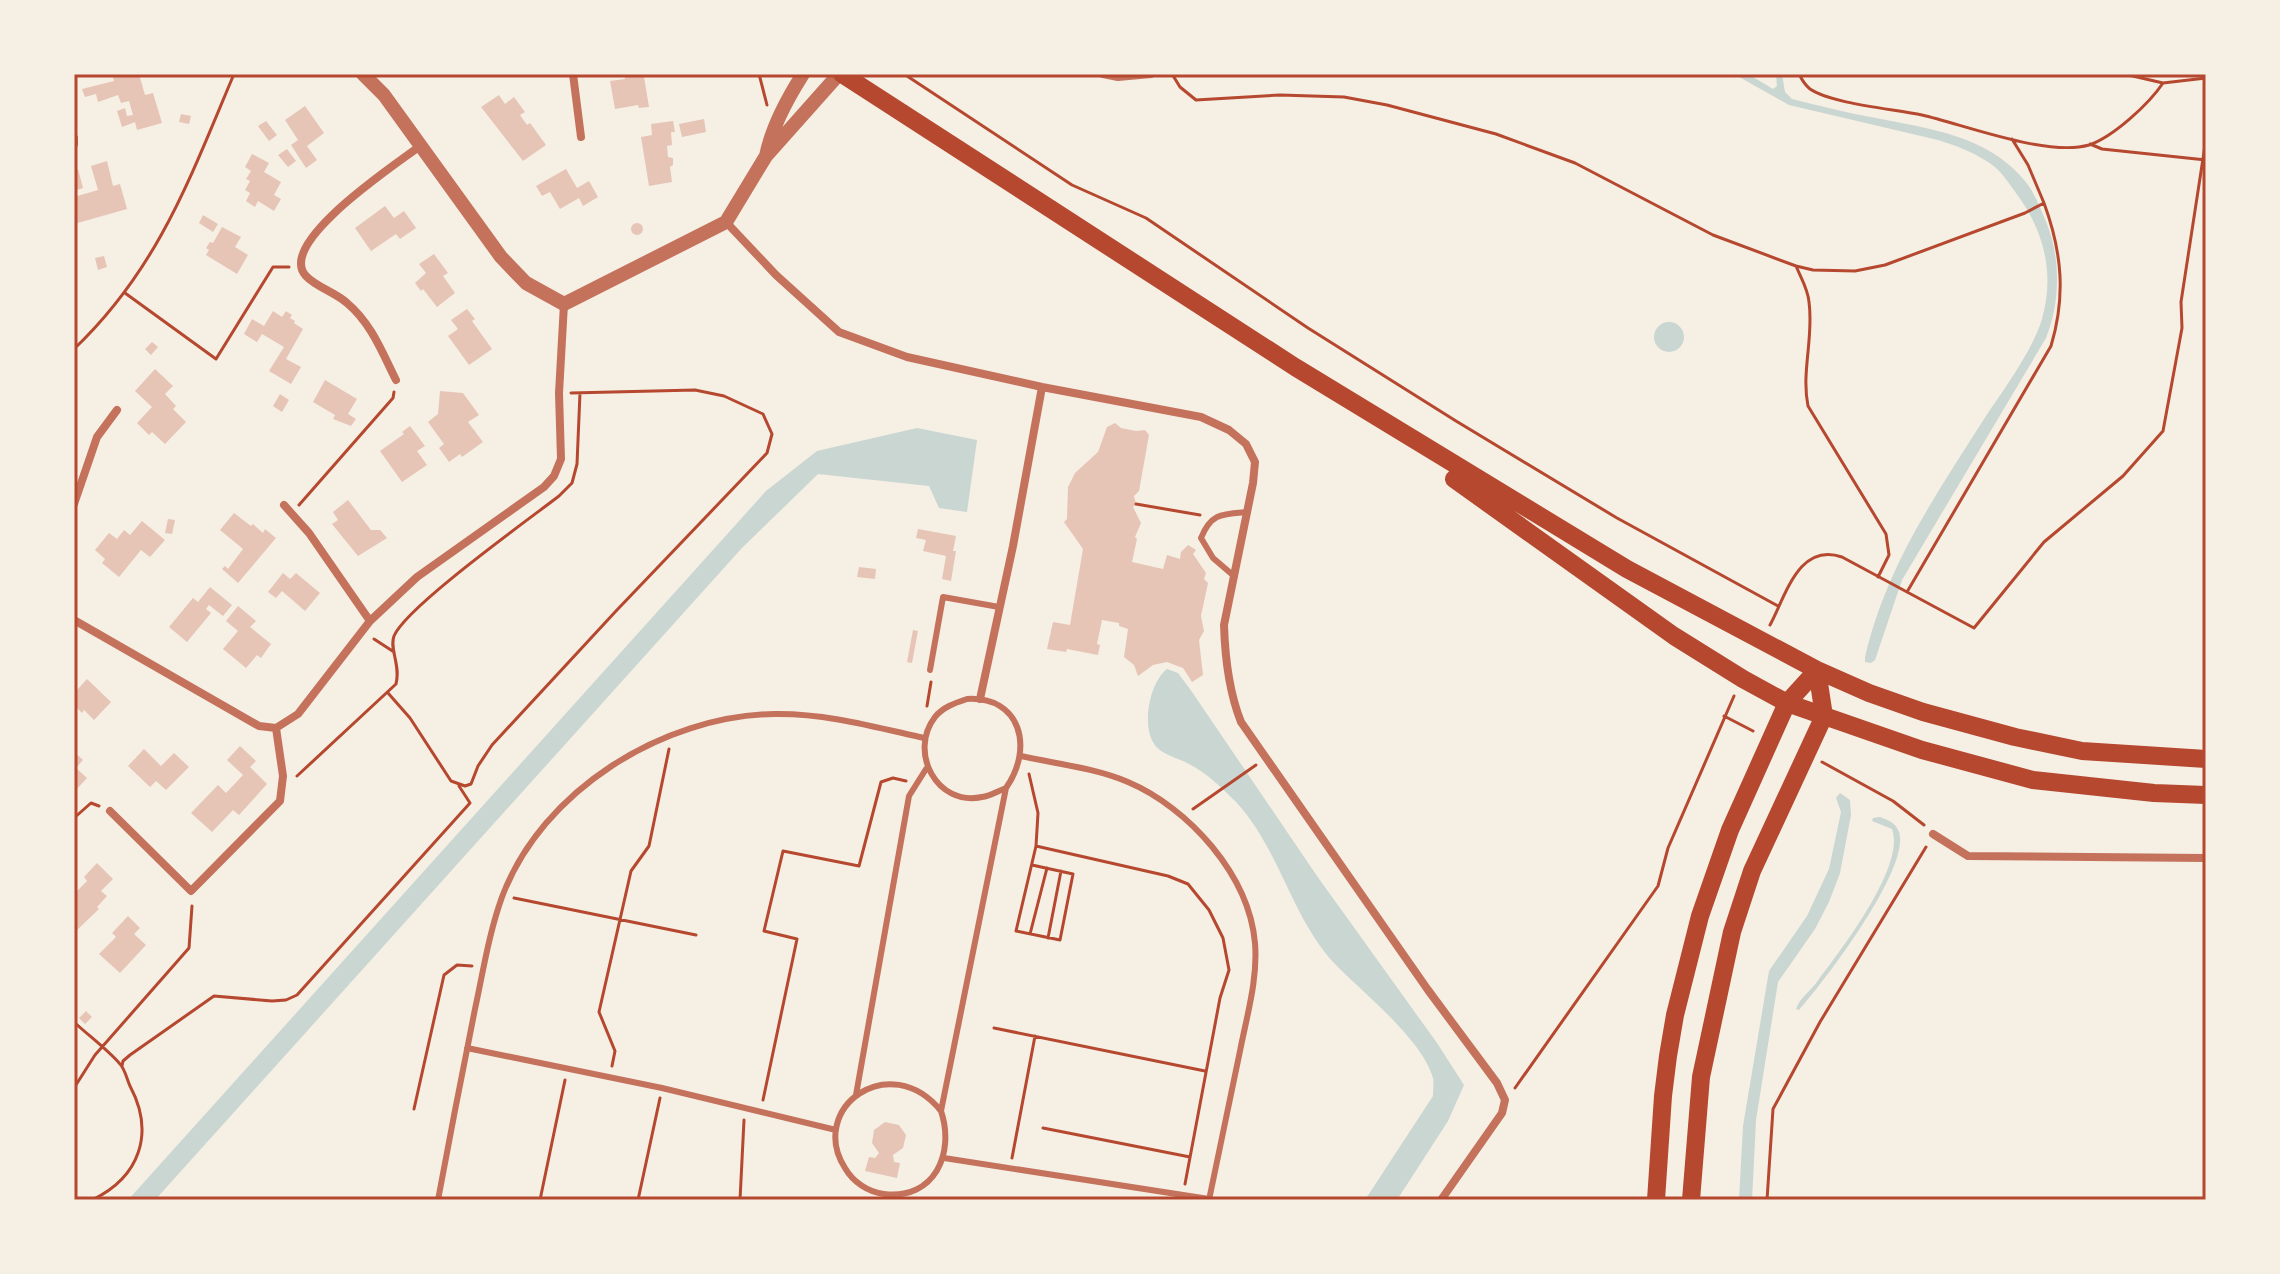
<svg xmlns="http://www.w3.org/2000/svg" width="2280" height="1274" font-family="'Titillium Web',sans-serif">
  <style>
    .water { fill: #c9d6d2 }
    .building { fill: #e6c5b7 }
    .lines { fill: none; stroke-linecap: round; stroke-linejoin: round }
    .path { stroke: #b5482f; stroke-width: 3 }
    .service { stroke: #c5725c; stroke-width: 6 }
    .minor { stroke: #c5725c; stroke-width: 8 }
    .tertiary { stroke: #c5725c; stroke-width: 14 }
    .primary { stroke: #b5482f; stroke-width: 18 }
    .neatline { fill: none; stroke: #b5482f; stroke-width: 3 }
  </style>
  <rect width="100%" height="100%" fill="#f6efe4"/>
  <path class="water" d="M1734,74H1748L1773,89L1777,86L1776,74H1782L1785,92L1792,99C1820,106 1848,113 1876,118C1930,129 1987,135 2025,181C2035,193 2041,210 2047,224C2061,260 2060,303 2046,338L1902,580L1875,660L1871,663L1865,662V657C1887,565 1934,498 1984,419C2003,390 2032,352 2042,319C2055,273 2044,230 2016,193C2008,182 2000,169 1988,162C1973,152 1955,145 1938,140L1789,105Z
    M1654 337a15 15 0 1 1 30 0a15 15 0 1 1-30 0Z
    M917,428L977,440L967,512L939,508L929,486L818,474L741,549L155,1200H128L766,491L817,451Z
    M1167,669L1178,673L1190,689L1317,876L1437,1043L1464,1085L1448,1121L1397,1200H1365L1433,1096C1433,1091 1434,1083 1433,1078C1422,1039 1362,992 1334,963C1291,916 1279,848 1236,802C1222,788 1207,773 1189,764C1177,757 1160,755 1153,742C1142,723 1150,682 1167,669Z
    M1840,793L1850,800L1851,815L1840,873L1829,902L1815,929L1778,982L1756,1120L1752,1200H1739L1743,1126L1769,971L1807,916L1829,869L1841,812L1836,798Z
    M1880,817C1888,820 1896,823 1899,832C1911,868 1824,982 1799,1010L1796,1009C1800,997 1812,990 1819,979C1841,950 1906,866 1892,829L1872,821L1873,818Z"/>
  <path class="building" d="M112,74H139L145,95L153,93L162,123L137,130L135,122L122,127L117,111L125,108L127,116L133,115L129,101L121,103L118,95L98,102L96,94L85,97L82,89L114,81Z
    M624,74H650L644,77L649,107L639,108L638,105L615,109L610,81L625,79Z
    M499,95L505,104L514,97L525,112L520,115L527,125L530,123L546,145L523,161L481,107Z
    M305,106L324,133L307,146L317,160L306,168L291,145L298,140L285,120Z
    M181,114L191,116L189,124L179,122Z
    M704,119L706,132L682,137L679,124Z
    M266,121L277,135L269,141L258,126Z
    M673,121L675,132H671L672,145L667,146L668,157L673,158V165L670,167L672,182L649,186L641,137L652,135L651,124Z
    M287,149L296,161L288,167L278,155Z
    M252,154L269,163L264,172L281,182L274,195L281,199L274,211L258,201L255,207L246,201L250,193L245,190L250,181L246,179L251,171L245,167Z
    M107,161L113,186L120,184L127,209L74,224V197L98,190L91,166Z
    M78,169L83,188L74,191V170Z
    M566,169L577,188L589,181L598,197L583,206L579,198L560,209L550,192L542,196L536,186Z
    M385,206L394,218L404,211L416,228L400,239L396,234L371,251L355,228Z
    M203,215L218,224L213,232L199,223Z
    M631 229a6 6 0 1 1 12 0a6 6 0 1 1-12 0Z
    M222,227L241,237L235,247L248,255L237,274L206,255L209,250L206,248L210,242L213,243Z
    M434,254L448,273L443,276L455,293L437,307L423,289L421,291L415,283L426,273L419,264Z
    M104,256L107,267L98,270L95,258Z
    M467,309L475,319L472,321L492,349L469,365L448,336L458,329L451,320Z
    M273,311L282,317L286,311L292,315L290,318L295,321L294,323L303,329L286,359L301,367L291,384L269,371L284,347L262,334L257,342L244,334L252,319L264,326Z
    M152,342L158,347L151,355L145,349Z
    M155,369L173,386L165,394L176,406L173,409L186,422L165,444L152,432L149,435L137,423L152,407L135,391Z
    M325,380L357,399L348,414L356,419L351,426L333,419L335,415L313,402Z
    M440,391L463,393L479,415L468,422L483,442L462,457L460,454L449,462L439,448L444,444L428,422L438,414Z
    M280,394L289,400L282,412L273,406Z
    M1115,423L1121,428L1136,431L1145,430L1149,435L1139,491L1134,496L1136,504L1133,507L1141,523L1135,537L1137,539L1132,562L1163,569L1167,555L1180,559L1181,552L1188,545L1196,550L1193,554L1206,573L1204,579L1208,583L1201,616L1204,631L1199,640L1203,675L1192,682L1183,668L1167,662L1153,665L1138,676L1134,665L1124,657L1128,629L1119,626V623L1102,620L1097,644L1100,645L1098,655L1067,649L1066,652L1047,649L1053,622L1070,625L1083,549L1064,522L1067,519L1068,487L1075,473L1098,452L1107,427Z
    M410,426L425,446L417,451L427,465L402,482L380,451L404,434L402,432Z
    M348,500L371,530H380L387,538L358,556L332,524L338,520L333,512Z
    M234,513L251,526L253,524L263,533L265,529L276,538L238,583L222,569L225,566L228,569L243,549L220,530Z
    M168,519L175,520L172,534L165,533Z
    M142,521L165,540L150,557L141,550L119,577L102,563L105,559L95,550L109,533L117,539L124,530L130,535Z
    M918,529L956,536L953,551H956L951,581L942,579L946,556L923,551L926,540L916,538Z
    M859,567L876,569L875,579L857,577Z
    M283,573L290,579L296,573L320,593L305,611L282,591L276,598L268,592Z
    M210,587L232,605L223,616L209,605L206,609L211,613L187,642L169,627L193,598L198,602Z
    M238,606L256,621L250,627L271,644L261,658L257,655L246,668L223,649L238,631L226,621Z
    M913,630L918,631L912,663L907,662Z
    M87,679L111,702L94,720L84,710L82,713L74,705V687L77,690Z
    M240,746L256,761L250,767L267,784L239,815L233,810L212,832L191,813L218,785L226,793L243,775L227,760Z
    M144,749L161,766L174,753L189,767L166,790L156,781L150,787L128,766Z
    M74,752L83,760L76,768L87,778L74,792Z
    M97,863L113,879L101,891L107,896L97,907L99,909L76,931L74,898L76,896L74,894L87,881L84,877Z
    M128,916L140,928L134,934L146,945L120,973L99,954L116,937L112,933Z
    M86,1011L92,1017L85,1024L79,1018Z
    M885,1122L899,1125L906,1135L903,1148L893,1155L894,1162L900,1163L897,1178L865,1171L869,1157L875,1158L879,1153L872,1143L874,1130Z"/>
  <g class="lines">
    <path class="path" d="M759,74L767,105
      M904,74L1072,185L1146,218L1308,328L1456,421L1617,518L1778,606
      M1172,74L1180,87L1196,100L1280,95L1344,97L1387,105L1496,134L1575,163L1713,235L1796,266L1813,270L1855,271L1885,265L2025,213L2044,203L2028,165L2012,139
      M1799,74C1802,80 1805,85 1810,89C1832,104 1894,109 1922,115C1965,125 2047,157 2089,145C2113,137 2149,104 2163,83
      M2124,74L2163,83L2206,78
      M2201,74L2206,75
      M2090,144L2102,149L2206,160
      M1796,266C1801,278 1808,289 1809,302C1814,337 1801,372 1808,406L1886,534L1889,555L1878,577
      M125,293L216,359L273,267H289
      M74,349C158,269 190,178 234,74
      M1136,504L1200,515
      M299,505L393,398L394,392
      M1907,592L2051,346C2066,296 2062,252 2044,203
      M1770,625C1786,595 1799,542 1842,557L1974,628L2044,542L2123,476L2163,431L2182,328L2181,302L2206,139
      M374,639L394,652
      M388,693L410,718L451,781L465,786L471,784L478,766L492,745L616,611L767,453L772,434L763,414L724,396L695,390L571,393
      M927,706L931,682
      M1724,716L1753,731
      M1822,762L1893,801L1924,825
      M1029,774L1038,813L1036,846L1016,931L1060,940L1073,874L1032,865
      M297,776L396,684C401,665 389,649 394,636C406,607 528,520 559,496L572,483L577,464L580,393
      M1193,809L1256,765
      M74,818L91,803L99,806
      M1036,846L1168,876L1188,884L1209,910L1223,938L1229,970L1220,998L1185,1184
      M514,898L696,935
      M1030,934L1047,868
      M1048,938L1061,871
      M74,1022C89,1036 107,1049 120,1064C125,1069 127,1080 130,1086C155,1133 140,1177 92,1200
      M994,1028L1205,1071
      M122,1066L123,1061L130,1055L214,996L272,1001L286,1000L297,995L470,803L459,786
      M612,1066L615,1051L599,1012L631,871L649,846L669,749
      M74,1088L95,1055L189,948L192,906
      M1515,1088L1658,886L1668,848L1734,696
      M763,1100L797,939L764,931L783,851L859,866L881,782L893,778L906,781
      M414,1109L444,975L457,965L472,966
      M1043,1128L1190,1157
      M1012,1158L1035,1036
      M540,1200L565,1080
      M638,1200L660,1098
      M740,1200L744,1120
      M1767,1200L1773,1109L1820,1022L1926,847"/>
    <path class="service" d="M1234,576L1213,558L1201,538C1211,513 1222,514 1247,512
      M930,670L943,597L999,607
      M967,699C1021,696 1034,748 1006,788C998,791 990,796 982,797C937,807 908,752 935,717C943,707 955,703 967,699Z
      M1021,756C1057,764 1095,768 1128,782C1189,808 1249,875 1255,943C1258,979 1247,1015 1240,1051C1230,1101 1219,1150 1209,1200
      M467,1048L662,1088L836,1130
      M856,1095L909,796L926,769
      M941,1111C890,1048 807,1108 845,1168C853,1182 868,1192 884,1194C935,1200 955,1153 941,1111L1006,788
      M944,1158L1209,1199
      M438,1200C450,1136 462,1073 475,1009C483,972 489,933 502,897C542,790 663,716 774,714C825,713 875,727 924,738"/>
    <path class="minor" d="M573,74L581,137
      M1103,74L1118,77L1151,74
      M74,138V144
      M726,222L776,275L839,332L907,357L1042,387L1201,417L1229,430L1246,444L1255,462L1253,483L1224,625C1225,657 1229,692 1241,722L1428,990L1497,1083L1505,1100L1502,1113L1441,1200
      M396,380C382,352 371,323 347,303C335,292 316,287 306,276C275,243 398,163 420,146
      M74,504L97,437L117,410
      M284,505L309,533L370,621
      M74,620L259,726L276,728L298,714L370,621L417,577L544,487L554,476L561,459L559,393L564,304
      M980,699L1013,546L1042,387
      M110,811L191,891L280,801L283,776L276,728
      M1933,834L1968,856L2206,858"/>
    <path class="tertiary" d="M363,74L384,95L501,257L526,283L564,304L726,222L766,156L839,74
      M766,156C772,126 787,99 803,74"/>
    <path class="primary" d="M842,74L1295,367L1627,569L1817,670L1869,693L1923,712L2015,737L2082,751L2206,759
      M1454,479L1674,636L1743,679L1787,703L1922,750L2033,780L2154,793L2206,795
      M1656,1200L1663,1096L1668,1056L1675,1015L1700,916L1730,830L1787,703L1817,670
      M1691,1200L1701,1077L1732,932L1752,871L1824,716L1817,670"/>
  </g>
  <rect width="2280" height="1274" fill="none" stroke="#f6efe4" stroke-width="152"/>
  <rect x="76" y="76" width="2128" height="1122" class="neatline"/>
</svg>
